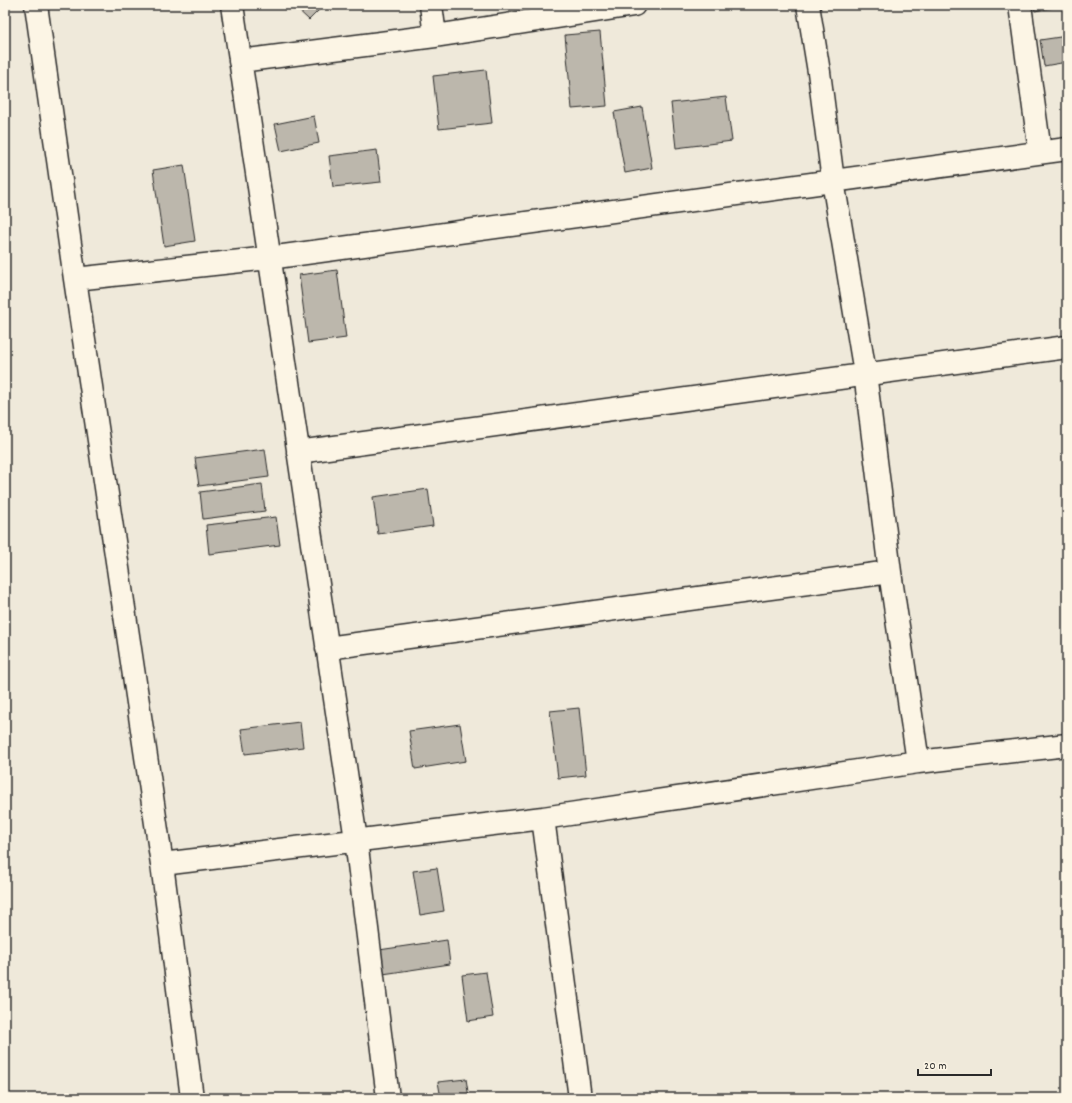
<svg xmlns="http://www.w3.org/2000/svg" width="1072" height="1103" font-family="Dekko,sans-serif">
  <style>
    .building { fill: #bcb7ac; stroke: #2b2b2b }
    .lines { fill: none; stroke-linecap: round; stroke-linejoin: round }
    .minor-casing { stroke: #2b2b2b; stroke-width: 25 }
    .minor { stroke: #fcf5e5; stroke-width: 22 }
  </style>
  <rect width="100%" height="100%" fill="#efe9da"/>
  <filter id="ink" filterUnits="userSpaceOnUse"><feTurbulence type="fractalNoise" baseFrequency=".025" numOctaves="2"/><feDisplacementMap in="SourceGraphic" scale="8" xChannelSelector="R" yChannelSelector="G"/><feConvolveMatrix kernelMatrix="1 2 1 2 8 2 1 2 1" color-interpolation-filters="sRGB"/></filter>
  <g filter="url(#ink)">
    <path class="building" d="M293,5H324L309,20Z
      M1034,5H1065L1035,11Z
      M600,32L607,106L572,109L565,35Z
      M1067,36V62L1044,66L1040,40Z
      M486,70L492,123L439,129L433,76Z
      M726,97L732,141L676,148L671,103Z
      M642,107L652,168L625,173L614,112Z
      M314,116L319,143L281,151L275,124Z
      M377,150L381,182L333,187L329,156Z
      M184,165L195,241L164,246L153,170Z
      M337,270L346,338L308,343L299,275Z
      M265,449L269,477L199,486L195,458Z
      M262,484L265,511L203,519L200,492Z
      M428,489L433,526L378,534L373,497Z
      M276,517L280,545L209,554L206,525Z
      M579,708L586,775L558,778L550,711Z
      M300,722L303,747L245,754L241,729Z
      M460,724L466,761L415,769L409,731Z
      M437,868L444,911L420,915L413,871Z
      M447,940L450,964L383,974L379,950Z
      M486,972L493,1017L468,1021L462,975Z
      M466,1079L469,1098H441L438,1082Z"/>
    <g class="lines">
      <defs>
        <path id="minor" d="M36,5L75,279L162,864L192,1098
          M232,5L356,840L388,1098
          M431,5L435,36
          M808,5L819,72L833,181L865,373L890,572L918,762
          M1020,5L1040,152
          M240,61L435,36L634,5
          M75,279L269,258L1067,149
          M298,452L1067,347
          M327,648L890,572
          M543,818L580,1098
          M162,864L543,818L918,762L1067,745"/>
      </defs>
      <use href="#minor" class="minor-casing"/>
      <use href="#minor" class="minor"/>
    </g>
  </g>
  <rect width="1072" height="1103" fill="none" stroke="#fcf5e5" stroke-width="20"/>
  <rect x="10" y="10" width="1052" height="1083" fill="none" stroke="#2b2b2b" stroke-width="1.5" filter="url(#ink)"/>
  <path d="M918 1069v6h73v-6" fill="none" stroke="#2b2b2b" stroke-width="2"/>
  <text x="924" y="1069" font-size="12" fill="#2b2b2b" stroke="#fcf5e5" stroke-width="3" paint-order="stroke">20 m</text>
</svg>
